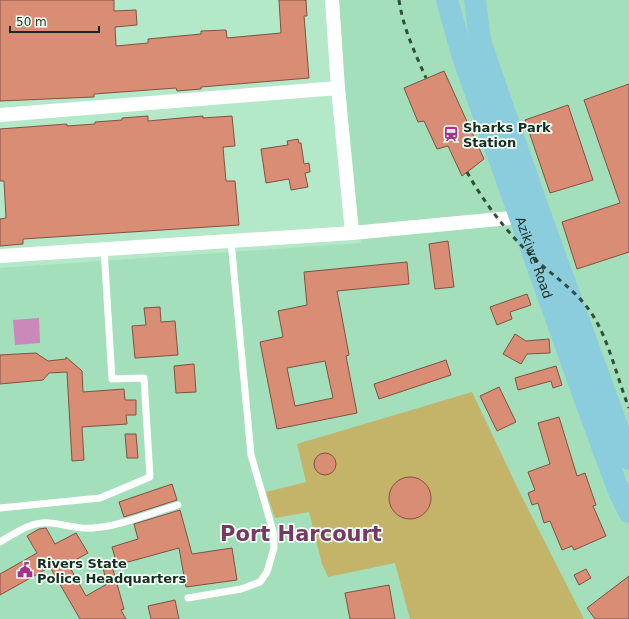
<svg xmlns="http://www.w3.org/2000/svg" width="629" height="619" font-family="'DejaVu Sans',sans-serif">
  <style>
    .built { fill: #a2dfba }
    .green { fill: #c4b46a }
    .water { fill: #ca89b8 }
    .building { fill: #da8d75; stroke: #825142; fill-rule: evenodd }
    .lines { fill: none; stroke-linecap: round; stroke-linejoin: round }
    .lane { stroke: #fff; stroke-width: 7 }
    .street { stroke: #fff; stroke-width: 14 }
    .primary { stroke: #8ccddd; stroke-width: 22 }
    .rail { stroke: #324d3d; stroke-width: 3; stroke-dasharray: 5 5; stroke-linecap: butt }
    .labels { text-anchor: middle; stroke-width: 3.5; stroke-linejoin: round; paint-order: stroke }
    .poi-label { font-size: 13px; font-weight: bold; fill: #172c20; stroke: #f3fef7; text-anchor: start }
    .street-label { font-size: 13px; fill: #172c20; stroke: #f3fef7 }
    .town-label { font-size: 21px; font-weight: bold; fill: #743a65; stroke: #f3fef7 }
  </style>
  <rect width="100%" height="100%" fill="#b3e8c8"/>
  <path class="built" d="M339,0H629V619H0V268L361,243L345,102Z"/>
  <path class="green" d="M472,392L519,491L584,619H410L395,563L328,577L322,564L309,512L275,518L266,492L306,482L297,444Z"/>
  <path class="water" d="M39,318L40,343L15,345L13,320Z"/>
  <path class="building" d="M0,0H114V11L136,10L137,25L115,27L116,46L148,43V39L201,34V31L226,30L227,38L281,33L279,0H306L307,16H304L309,78L201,87V89L177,91L176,88L94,94V97L0,101Z
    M444,71L484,159L462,176L448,146L437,149L424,121L418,122L404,88Z
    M629,84V252L577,269L562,222L620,203L584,100Z
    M568,105L593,180L550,193L525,120Z
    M148,116V121L203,116V118L232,116L235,146L223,147L226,181H235L239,225L23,239V244L0,246V219L6,218L4,181H0V129L67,124V126L95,124V122L122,120V118Z
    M298,139L299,143H301L304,164L309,163L310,172L305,173L308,187L291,190L289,179L266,183L261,149L288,145L287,141Z
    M448,241L454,287L435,289L429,244Z
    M407,262L409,284L337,291L349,355L346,356L357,413L277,429L260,342L283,337L278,311L307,305L304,272ZM325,361L333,398L295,406L287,368Z
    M527,294L531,305L510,312L512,319L497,325L490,307Z
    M160,307L161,322L175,321L178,355L135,358L132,326L146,325L144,308Z
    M515,334L526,341L549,339L550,353L527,354L521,364L503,354Z
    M36,353L48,361L66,359V357L82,371L83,392L124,389L125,400H136V415H126L127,424L82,427L84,460L72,461L67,372L49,373L43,380L0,384V355Z
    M446,360L451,375L379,399L374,384Z
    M194,364L196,392L176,393L174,366Z
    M556,366L562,385L553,388L551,381L518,390L515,378Z
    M499,387L516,422L497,431L480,396Z
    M559,417L577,476L585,473L596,505L593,506L606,536L574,550L572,546L562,550L550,521L544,523L538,503L532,505L528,493L535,490L528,472L550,464L538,423Z
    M125,434H136L138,458H127Z
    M314 464a11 11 0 1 1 22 0a11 11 0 1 1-22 0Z
    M389 498a21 21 0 1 1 42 0a21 21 0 1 1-42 0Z
    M172,484L177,500L124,517L119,502Z
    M180,510L192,554L232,548L237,580L186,587L179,548L117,565L112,547L138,539L134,524Z
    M46,528L55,544L76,533L88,553L68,564L86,596L107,584L103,568L112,566L124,609L121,610L126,619H80L50,567L0,595V574L37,553L27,536L39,529Z
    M586,569L591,578L579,585L574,575Z
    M629,576V619H595L587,608Z
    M389,585L395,619H350L345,593Z
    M175,600L179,619H151L148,606Z"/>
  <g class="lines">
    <path class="lane" d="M0,508L100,498L150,477L144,378L112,379L104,249
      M0,542C15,533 32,521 50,523C65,524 78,530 93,528C121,526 150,513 178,505
      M188,598L241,589L260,582L267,572L274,548L273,531L251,455L231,241"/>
    <path class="street" d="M332,0L338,88L352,233
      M0,115L338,88
      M0,256L352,233L521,217"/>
    <g class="primary">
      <path id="s1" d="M447,0L463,57L587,405L618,489L629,512"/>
      <path d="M475,0L480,41L540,214L629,459"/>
    </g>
    <path class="rail" d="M399,0C403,28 415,53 426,78
      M467,172C485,205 511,237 539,263C558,279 578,293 592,314C609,340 617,378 629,408"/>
  </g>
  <defs>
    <symbol id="station-bare" viewBox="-9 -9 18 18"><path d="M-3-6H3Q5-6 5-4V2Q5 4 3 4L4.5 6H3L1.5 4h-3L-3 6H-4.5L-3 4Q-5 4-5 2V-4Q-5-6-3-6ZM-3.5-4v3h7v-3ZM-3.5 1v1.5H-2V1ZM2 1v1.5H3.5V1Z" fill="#a6328d" stroke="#f3fef7" stroke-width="2.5" paint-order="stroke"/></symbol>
    <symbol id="civic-bare" viewBox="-9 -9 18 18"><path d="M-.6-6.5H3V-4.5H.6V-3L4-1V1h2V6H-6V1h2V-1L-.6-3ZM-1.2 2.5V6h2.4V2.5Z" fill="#a6328d" stroke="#f3fef7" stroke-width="2.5" paint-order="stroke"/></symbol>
  </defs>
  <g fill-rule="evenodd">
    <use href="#station-bare" x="440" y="123" width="22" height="22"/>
    <use href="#civic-bare" x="14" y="559" width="22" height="22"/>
  </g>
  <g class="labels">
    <g class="poi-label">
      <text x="463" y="132">Sharks Park<tspan x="463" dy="15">Station</tspan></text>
      <text x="37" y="568">Rivers State<tspan x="37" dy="15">Police Headquarters</tspan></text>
    </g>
    <g class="street-label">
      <text dy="5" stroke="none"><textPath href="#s1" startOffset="272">Azikiwe Road</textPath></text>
    </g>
    <g class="town-label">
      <text x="301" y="541">Port Harcourt</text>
    </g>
  </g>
  <path d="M10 26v6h89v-6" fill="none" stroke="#172c20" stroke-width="2"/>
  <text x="16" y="26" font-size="12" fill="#172c20" stroke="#f3fef7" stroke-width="3" paint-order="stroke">50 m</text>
</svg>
